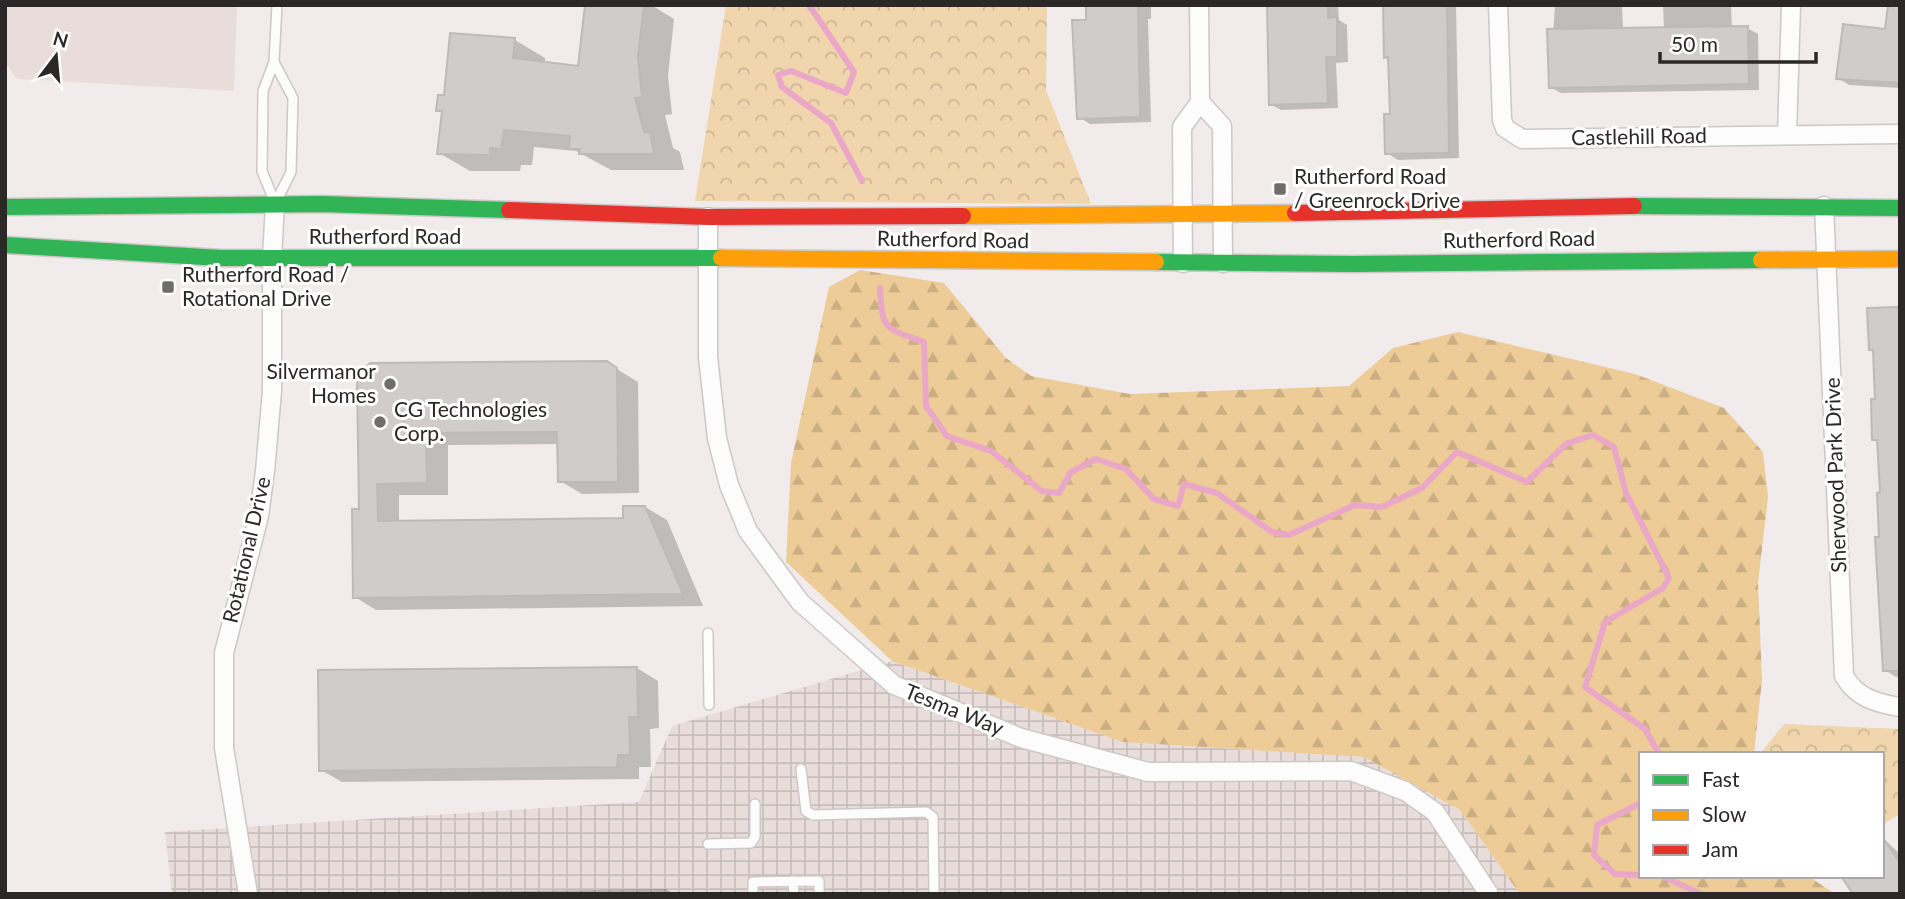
<svg xmlns="http://www.w3.org/2000/svg" width="1905" height="899" font-family="Lato,sans-serif">
  <style>
    .built { fill: #e9dddb }
    .industrial { fill: url(#industrial-grid) }
    .forest { fill: url(#forest-firs) }
    .park { fill: url(#park-crowns) }
    .shadow { fill: #0003 }
    .lines { fill: none; stroke-linecap: round; stroke-linejoin: round }
    .stream { stroke: #eba7c7; stroke-width: 6 }
    .building { fill: #cfcccb; stroke: #bdbaba; stroke-width: 2 }
    .lane-casing { stroke: #ccc8c7; stroke-width: 12 }
    .street-casing { stroke: #ccc8c7; stroke-width: 21 }
    .fast-casing { stroke: #ccc8c7; stroke-width: 19 }
    .slow-casing { stroke: #ccc8c7; stroke-width: 19 }
    .jam-casing { stroke: #ccc8c7; stroke-width: 19 }
    .lane { stroke: #fdfcfc; stroke-width: 9 }
    .street { stroke: #fdfcfc; stroke-width: 18 }
    .fast { stroke: #30b455; stroke-width: 16 }
    .slow { stroke: #ff9f0a; stroke-width: 16 }
    .jam { stroke: #e5322d; stroke-width: 16 }
    .poi-dot { fill: #706d6c; stroke: #fff; stroke-width: 2.5 }
    .labels { text-anchor: middle; stroke-width: 6; stroke-linejoin: round; paint-order: stroke }
    .street-label { font-size: 21px; fill: #2b2827; stroke: #fff }
    .poi-label { font-size: 21px; fill: #2b2827; stroke: #fff; text-anchor: start }
  </style>
  <defs>
    <pattern id="industrial-grid" width="8" height="8" patternUnits="userSpaceOnUse" patternTransform="scale(1.75)"><rect width="8" height="8" fill="#e9dddb"/><path d="M0 4h8M4 0v8" fill="none" stroke="#c8bebc"/></pattern>
    <pattern id="forest-firs" width="22" height="20" patternUnits="userSpaceOnUse" patternTransform="scale(1.75)"><rect width="22" height="20" fill="#edcc97"/><path d="M5 1l3.5 6h-7zM16 11l3.5 6h-7z" fill="#cbaf82"/></pattern>
    <pattern id="park-crowns" width="20" height="18" patternUnits="userSpaceOnUse" patternTransform="scale(1.75)"><rect width="20" height="18" fill="#f0d5ad"/><path d="M2 6a3 3 0 1 1 6 0M12 15a3 3 0 1 1 6 0" fill="none" stroke="#ceb795"/></pattern>
  </defs>
  <rect width="100%" height="100%" fill="#f1eceb"/>
  <path class="built" d="M5,5H237L234,91L17,79L5,62Z"/>
  <path class="industrial" d="M892,661L1123,742L1364,757L1460,810L1520,894H172L165,832L639,802L672,726Z"/>
  <path class="forest" d="M860,270L944,283L1006,358L1031,376L1130,394L1349,386L1393,348L1458,332L1635,374L1724,408L1763,452L1768,497L1758,583L1762,680L1754,754H1641V876H1808L1835,894H1520L1460,810L1364,757L1123,742L892,661L786,562L791,463L829,287Z"/>
  <path class="park" d="M726,5H1047L1046,90L1091,204L695,201Z
    M1784,724L1900,729V814L1882,825V754H1760Z"/>
  <path class="shadow" d="M587,5H651L674,19L668,76L672,114L665,115L673,148L680,152L684,170H611L576,151L534,147L532,165H521L520,171H470L439,153L443,113L438,110L445,97L515,40L545,58V64L580,68Z
    M1087,5H1151V19H1148L1151,122L1090,124L1079,117Z
    M1269,5H1338L1339,20L1347,25L1348,62L1336,63L1338,108L1281,110L1270,104Z
    M1385,5H1456L1459,158L1398,160L1387,153L1391,115Z
    M1555,5H1622L1623,30H1664L1663,5H1731L1732,29L1747,28L1758,34L1759,90L1561,93L1550,87Z
    M1900,26V88L1849,85L1838,78L1887,31Z
    M1900,309V676L1896,677L1885,670L1881,494L1879,442L1874,439L1875,352L1870,349Z
    M607,363L638,382L639,493L582,494L560,481L559,444L448,445V495H399V523L625,520L645,507L667,520L703,606L376,610L355,597L361,511L359,378Z
    M637,668L658,681L659,728L650,729L651,767H639V779L342,782L321,770Z
    M1882,837L1900,854V894L1882,876Z
    M666,889L674,894H445V892Z"/>
  <g class="lines">
    <path class="stream" d="M809,5L854,72L846,93L791,71L778,75L782,87L831,123L862,181
      M880,288C882,331 885,328 924,342L926,406L947,436L991,451L1042,491L1059,493L1071,472L1096,459L1126,469L1154,499L1178,506L1184,484L1217,493L1272,532L1289,535L1355,505L1382,507L1422,488L1457,452L1527,482L1566,444L1593,435L1614,447L1626,493L1669,578L1663,588L1605,622L1585,687L1645,729L1659,754
      M1641,803L1597,825L1594,855L1615,874L1641,875
      M1662,876L1701,894"/>
  </g>
  <path class="building" d="M585,5H644L638,57L642,97L635,98L644,132H650L654,154H579L580,149H569L570,136L504,130L501,149L490,148V155L437,154L442,111H436L438,95H444L450,33L515,38L513,58L578,66Z
    M1086,5H1138L1140,117L1077,119L1072,20H1086Z
    M1267,5H1328V18L1337,17V57H1326L1328,103L1269,105Z
    M1383,5H1447L1449,153L1385,154L1384,114H1390L1388,57L1384,58Z
    M1888,5H1900V83L1836,79L1843,24L1885,29Z
    M1748,26L1749,84L1549,88L1547,29Z
    M1900,307V671H1883L1875,537H1879L1877,493L1880,492L1877,440H1872L1871,399H1875L1873,350H1869L1867,308Z
    M607,361L617,368L618,482H558L557,432L426,433L427,483L377,484L378,521L623,518V506H645L683,594L353,598L352,509H359L357,377L370,363Z
    M637,667L638,717H629L630,755H618L617,767L319,771L318,670Z
    M1882,837L1900,862V894H1853L1841,876H1882Z"/>
  <g class="lines">
    <defs>
      <path id="lane" d="M274,62L293,98L291,172L276,202
        M275,203L262,171L263,91L274,62L277,5
        M708,633L709,705
        M801,769L806,811L813,815L926,812L933,817L934,894
        M708,844L751,843L755,837V804
        M793,881L794,894
        M753,894V882L819,881V894"/>
      <path id="street" d="M1498,5L1502,120L1505,128L1522,139L1900,134
        M1200,102L1222,126L1223,263
        M1787,135L1791,5
        M1824,206L1844,676C1857,698 1876,703 1900,707
        M708,217V357L717,438L729,485L748,531L800,602L894,685L1021,738L1148,772L1351,771L1405,791L1435,812L1489,894
        M1183,263L1182,127L1200,102L1199,5
        M248,894L224,748V653L259,516L265,471L272,391V258L275,204"/>
      <path id="fast" d="M1634,206L1900,208
        M5,207L323,204L509,210
        M5,245L221,258H721
        M1156,262L1353,264L1761,260"/>
      <path id="slow" d="M963,216L1295,213
        M721,258L1156,262
        M1761,260L1900,259"/>
      <path id="jam" d="M509,210L708,217L963,216
        M1295,213L1634,206"/>
    </defs>
    <use href="#lane" class="lane-casing"/>
    <use href="#street" class="street-casing"/>
    <use href="#fast" class="fast-casing"/>
    <use href="#slow" class="slow-casing"/>
    <use href="#jam" class="jam-casing"/>
    <use href="#lane" class="lane"/>
    <use href="#street" class="street"/>
    <use href="#fast" class="fast"/>
    <use href="#slow" class="slow"/>
    <use href="#jam" class="jam"/>
  </g>
  <g class="poi-dot">
    <rect x="1273" y="182" width="14" height="14" rx="3.5"/>
    <rect x="161" y="280" width="14" height="14" rx="3.5"/>
    <circle cx="390" cy="384" r="7"/>
    <circle cx="380" cy="422" r="7"/>
  </g>
  <g class="labels">
    <g class="street-label">
      <text transform="translate(1639 137) rotate(-1)" y="7">Castlehill Road</text>
      <text x="385" y="244">Rutherford Road</text>
      <text transform="translate(953 240) rotate(1)" y="7">Rutherford Road</text>
      <text transform="translate(1519 240) rotate(-1)" y="7">Rutherford Road</text>
      <text transform="translate(1836 475) rotate(-92)" y="7">Sherwood Park Drive</text>
      <text transform="translate(247 550) rotate(-77)" y="7">Rotational Drive</text>
      <text transform="translate(954 710) rotate(22)" y="7">Tesma Way</text>
    </g>
    <g class="poi-label">
      <text x="1294" y="184">Rutherford Road<tspan x="1294" dy="24">/ Greenrock Drive</tspan></text>
      <text x="182" y="282">Rutherford Road /<tspan x="182" dy="24">Rotational Drive</tspan></text>
      <text x="376" y="379" text-anchor="end">Silvermanor<tspan x="376" dy="24">Homes</tspan></text>
      <text x="394" y="417">CG Technologies<tspan x="394" dy="24">Corp.</tspan></text>
    </g>
  </g>
  <rect width="1905" height="899" fill="none" stroke="#2b2827" stroke-width="14"/>
  <rect x="1639" y="752" width="245" height="126" fill="#ffffff" stroke="#aaa9a9" stroke-width="2"/>
  <rect x="1653" y="775" width="35" height="10" fill="#30b455" stroke="#aaa9a9" stroke-width="2"/>
  <text x="1702" y="787" font-size="21" fill="#2b2827">Fast</text>
  <rect x="1653" y="810" width="35" height="10" fill="#ff9f0a" stroke="#aaa9a9" stroke-width="2"/>
  <text x="1702" y="822" font-size="21" fill="#2b2827">Slow</text>
  <rect x="1653" y="845" width="35" height="10" fill="#e5322d" stroke="#aaa9a9" stroke-width="2"/>
  <text x="1702" y="857" font-size="21" fill="#2b2827">Jam</text>
  <g transform="translate(56 56) rotate(16)" stroke="#ffffff" stroke-width="5" paint-order="stroke">
  <path d="M0-5L12 26L0 18L-12 26Z" fill="#2b2827"/>
  <text y="-10" font-size="19" font-weight="bold" text-anchor="middle" fill="#2b2827">N</text>
  </g>
  <path d="M1660 52v10h156v-10" fill="none" stroke="#2b2827" stroke-width="3.5"/>
  <text x="1671" y="52" font-size="21" fill="#2b2827" stroke="#ffffff" stroke-width="5" paint-order="stroke">50 m</text>
</svg>
